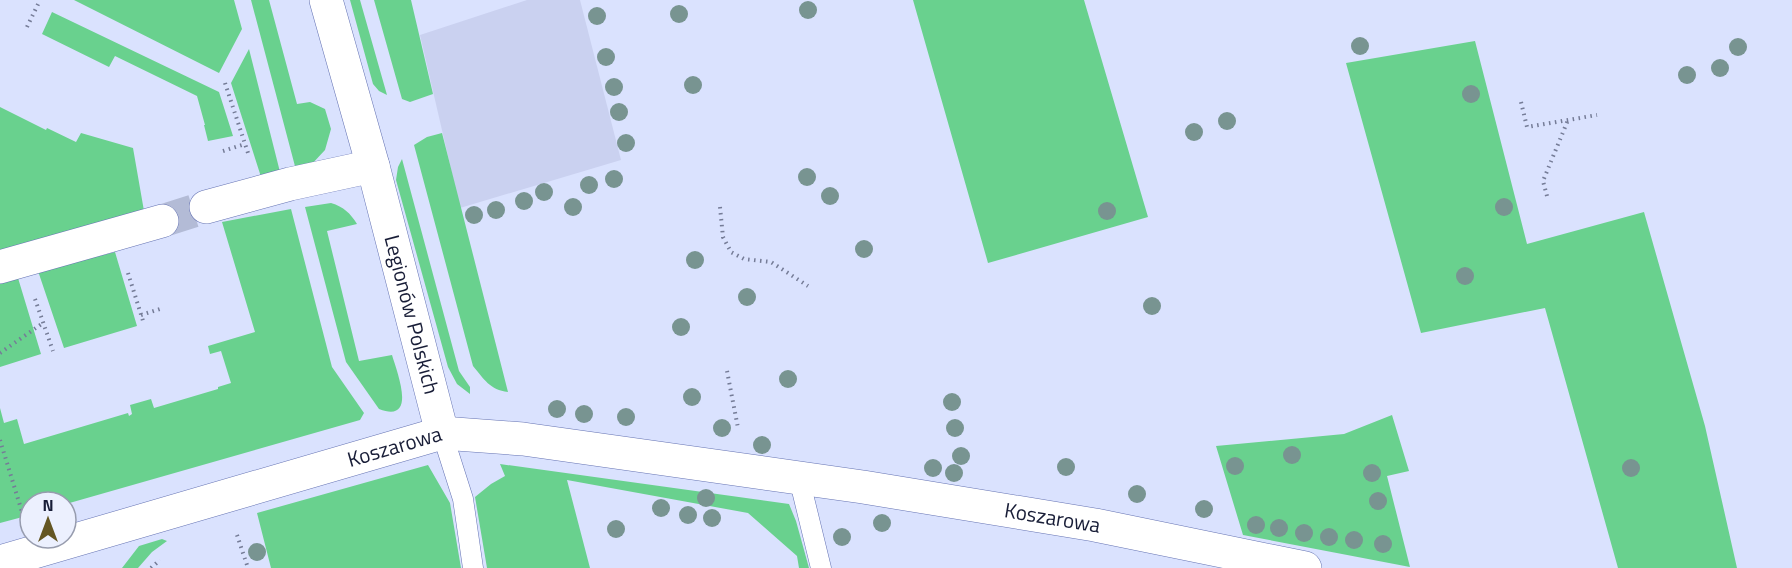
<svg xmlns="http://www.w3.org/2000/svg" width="1792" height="568" font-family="'Titillium Web',sans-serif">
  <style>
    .built { fill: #cad1f0 }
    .green { fill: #69d18e }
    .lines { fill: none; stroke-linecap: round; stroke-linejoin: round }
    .minor-tunnel { stroke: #b3bbd6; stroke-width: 33; stroke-dasharray: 33 16; stroke-linecap: butt }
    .service-casing { stroke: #6573b3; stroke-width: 21 }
    .minor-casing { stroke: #6573b3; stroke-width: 34 }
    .path { stroke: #757c97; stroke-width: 4; stroke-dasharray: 1.5 4.5; stroke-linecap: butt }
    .service { stroke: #fff; stroke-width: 20 }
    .minor { stroke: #fff; stroke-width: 33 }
    .tree { fill: #789491 }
    .labels { text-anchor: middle; stroke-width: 6; stroke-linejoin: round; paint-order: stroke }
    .street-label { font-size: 21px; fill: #181d37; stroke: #ecf0fe }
  </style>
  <rect width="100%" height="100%" fill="#dae2fe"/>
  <path class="built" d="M527,0H580L621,160L460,208L420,35Z"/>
  <path class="green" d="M74,0H234L242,29L219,73Z
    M251,0H269L297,104L310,102L325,109L331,129L325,150L311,165L296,170Z
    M350,0H360L387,95L379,91L373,84Z
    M374,0H411L433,94L410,102L402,99Z
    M913,0H1084L1148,217L988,263Z
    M52,12L219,92L233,136L208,141L204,125H205L197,96L115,56L109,67L42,34Z
    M1475,41L1527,244L1644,212L1705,426L1737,568H1618L1545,308L1421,333L1346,63Z
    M249,49L281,176L262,180L231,83Z
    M0,107L46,130L47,128L76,142L81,133L133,148L144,211L0,251Z
    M442,133L508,392C490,390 484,379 473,366L414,145L427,137Z
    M402,159L459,371L470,387V394L457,384L448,367L396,180L398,167Z
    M331,203C344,207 350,213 357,224L327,231L359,361L392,355C397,372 418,424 379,409L346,362L305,207Z
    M291,209L332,367L364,413L360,420L66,504V502H30V515L0,523V408L4,423L17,419L24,444L128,413L129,416L132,414L130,405L151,399L154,408L218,389V387L231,383L221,351L210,354L208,346L255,332L222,222Z
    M115,252L137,326L64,348L38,271Z
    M18,278L41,354L0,367V284Z
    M1392,415L1409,471L1387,476L1410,567L1243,535L1216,446L1344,434Z
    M500,464L789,504L796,521L809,568H799L797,556L748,513L567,480L590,568H487L475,497L491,484L505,476Z
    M428,465L450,503L461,568H271L257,513Z
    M162,539L167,541L152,552L138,568H122L139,546Z"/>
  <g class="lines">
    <path class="minor-tunnel" d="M162,221L206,207"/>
    <defs>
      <path id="service" d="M442,433L463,499L473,568
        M799,478L821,568"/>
      <g id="minor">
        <path id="s1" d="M326,0L373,166L442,433"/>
        <path d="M206,207L290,184L373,166"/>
        <path d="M0,267L162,221"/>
        <path id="s2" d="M0,562L442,433L523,439L863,487L1095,525L1305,568"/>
      </g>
    </defs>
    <use href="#service" class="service-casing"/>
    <use href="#minor" class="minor-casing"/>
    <path class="path" d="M27,27L40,0
      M225,83L248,153
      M1521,102L1527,127L1597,115
      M223,151L245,144
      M1547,196L1543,181L1568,120
      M720,207L723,237L731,252L744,259L771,262L808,286
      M128,273L144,324
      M35,299L53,351
      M141,315L163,308
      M0,353L43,323
      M727,371L738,428
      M0,440L22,512
      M237,535L248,568
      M151,568L160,560"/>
    <use href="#service" class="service"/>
    <use href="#minor" class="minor"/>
  </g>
  <g class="tree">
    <circle cx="808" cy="10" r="9"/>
    <circle cx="679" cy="14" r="9"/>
    <circle cx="597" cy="16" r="9"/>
    <circle cx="1360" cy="46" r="9"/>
    <circle cx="1738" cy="47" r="9"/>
    <circle cx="606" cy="57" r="9"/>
    <circle cx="1720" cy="68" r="9"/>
    <circle cx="1687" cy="75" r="9"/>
    <circle cx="693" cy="85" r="9"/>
    <circle cx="614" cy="87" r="9"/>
    <circle cx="1471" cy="94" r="9"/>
    <circle cx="619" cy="112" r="9"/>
    <circle cx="1227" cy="121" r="9"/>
    <circle cx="1194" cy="132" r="9"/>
    <circle cx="626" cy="143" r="9"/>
    <circle cx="807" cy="177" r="9"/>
    <circle cx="614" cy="179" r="9"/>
    <circle cx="589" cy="185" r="9"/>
    <circle cx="544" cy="192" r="9"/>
    <circle cx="830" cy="196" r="9"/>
    <circle cx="524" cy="201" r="9"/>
    <circle cx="573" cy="207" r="9"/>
    <circle cx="1504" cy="207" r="9"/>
    <circle cx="496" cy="210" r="9"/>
    <circle cx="1107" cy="211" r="9"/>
    <circle cx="474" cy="215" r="9"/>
    <circle cx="864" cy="249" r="9"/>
    <circle cx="695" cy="260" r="9"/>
    <circle cx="1465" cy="276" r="9"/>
    <circle cx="747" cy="297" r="9"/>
    <circle cx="1152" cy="306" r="9"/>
    <circle cx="681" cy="327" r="9"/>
    <circle cx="788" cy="379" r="9"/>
    <circle cx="692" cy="397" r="9"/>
    <circle cx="952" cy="402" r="9"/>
    <circle cx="557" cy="409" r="9"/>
    <circle cx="584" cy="414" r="9"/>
    <circle cx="626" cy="417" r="9"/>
    <circle cx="722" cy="428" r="9"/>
    <circle cx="955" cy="428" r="9"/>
    <circle cx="762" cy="445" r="9"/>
    <circle cx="1292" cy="455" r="9"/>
    <circle cx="961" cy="456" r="9"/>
    <circle cx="1235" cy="466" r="9"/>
    <circle cx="1066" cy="467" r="9"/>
    <circle cx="933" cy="468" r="9"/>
    <circle cx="1631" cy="468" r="9"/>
    <circle cx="954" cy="473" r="9"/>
    <circle cx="1372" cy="473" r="9"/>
    <circle cx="1137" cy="494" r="9"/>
    <circle cx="706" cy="498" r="9"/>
    <circle cx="1378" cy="501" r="9"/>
    <circle cx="661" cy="508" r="9"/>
    <circle cx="1204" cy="509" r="9"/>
    <circle cx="688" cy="515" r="9"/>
    <circle cx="712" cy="518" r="9"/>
    <circle cx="882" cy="523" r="9"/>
    <circle cx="1256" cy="525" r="9"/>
    <circle cx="1279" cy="528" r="9"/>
    <circle cx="616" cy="529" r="9"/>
    <circle cx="1304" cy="533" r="9"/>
    <circle cx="842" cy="537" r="9"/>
    <circle cx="1329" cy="537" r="9"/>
    <circle cx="1354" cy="540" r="9"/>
    <circle cx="1383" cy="544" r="9"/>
    <circle cx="257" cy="552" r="9"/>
  </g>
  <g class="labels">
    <g class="street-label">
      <text dy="7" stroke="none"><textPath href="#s1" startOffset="326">Legionów Polskich</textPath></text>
      <text dy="7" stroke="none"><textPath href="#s2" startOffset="411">Koszarowa</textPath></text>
      <text dy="7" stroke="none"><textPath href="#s2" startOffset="1077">Koszarowa</textPath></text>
    </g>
  </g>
  <g transform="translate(48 520)"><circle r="28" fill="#ecf0fe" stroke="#979cae" stroke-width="1.5"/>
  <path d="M0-4.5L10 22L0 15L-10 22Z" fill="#645623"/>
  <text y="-9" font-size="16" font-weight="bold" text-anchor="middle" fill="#181d37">N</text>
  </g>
</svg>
